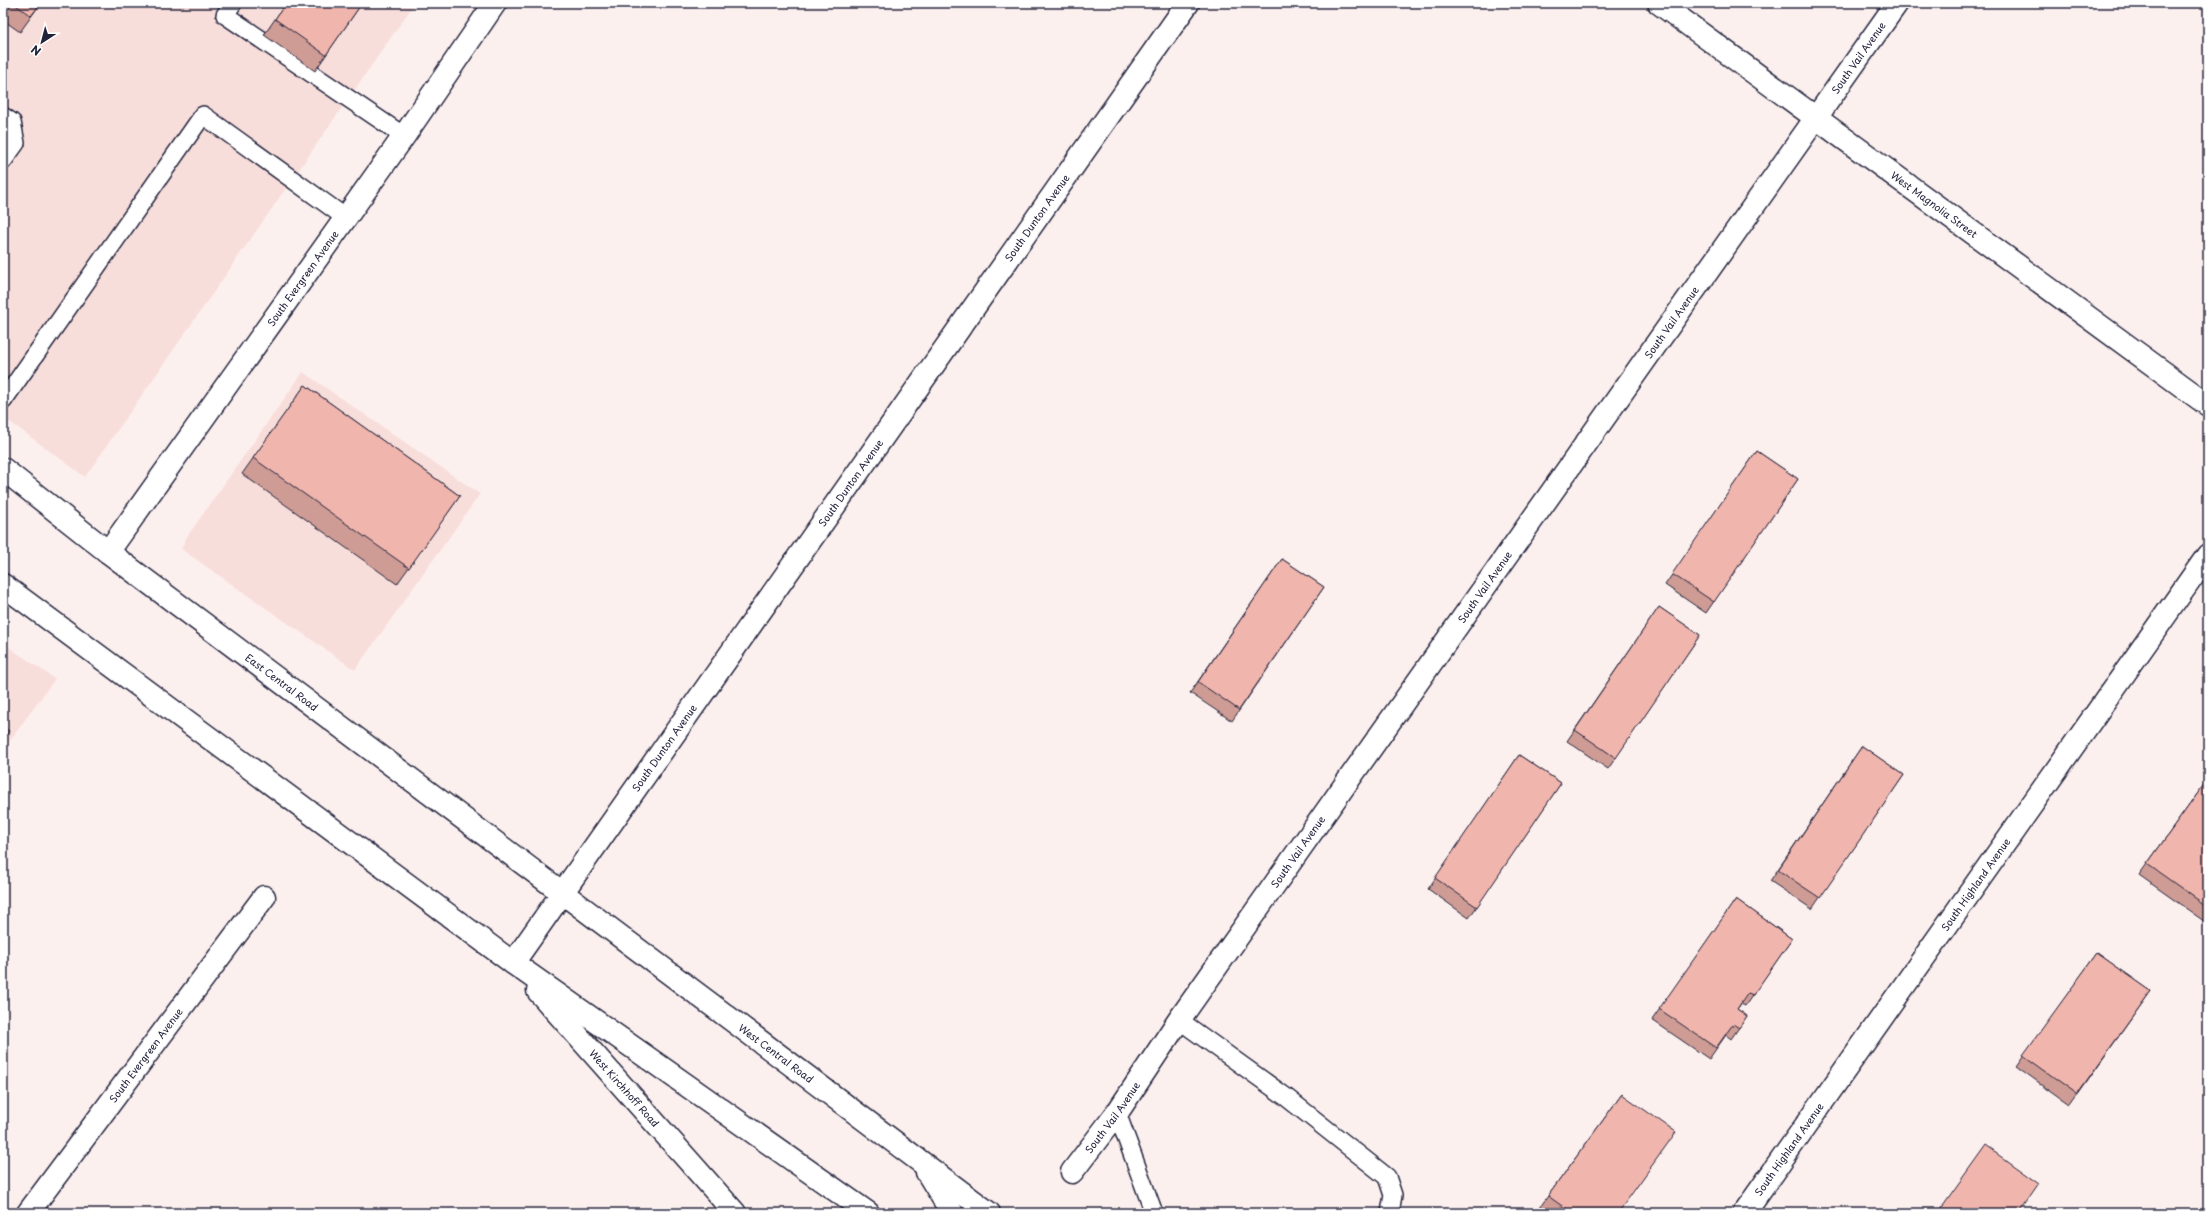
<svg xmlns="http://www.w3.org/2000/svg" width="2211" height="1216" font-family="'Playpen Sans',sans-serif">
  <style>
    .built { fill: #f8dedb }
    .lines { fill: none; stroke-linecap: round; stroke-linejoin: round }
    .lane-casing { stroke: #22223b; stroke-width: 20 }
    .street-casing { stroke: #22223b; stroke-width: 25 }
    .secondary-casing { stroke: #22223b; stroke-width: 25 }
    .lane { stroke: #fff; stroke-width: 17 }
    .street { stroke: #fff; stroke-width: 22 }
    .secondary { stroke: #fff; stroke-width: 22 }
    .wall { fill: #ce9c95; stroke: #22223b }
    .building { fill: #f0b5ad; stroke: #22223b }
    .labels { text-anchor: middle; stroke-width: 3; stroke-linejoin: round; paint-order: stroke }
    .street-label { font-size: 10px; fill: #22223b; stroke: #fff }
  </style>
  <rect width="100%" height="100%" fill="#fcf0ef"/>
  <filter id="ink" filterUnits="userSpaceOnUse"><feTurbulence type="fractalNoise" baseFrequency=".025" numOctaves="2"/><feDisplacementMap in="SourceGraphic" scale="8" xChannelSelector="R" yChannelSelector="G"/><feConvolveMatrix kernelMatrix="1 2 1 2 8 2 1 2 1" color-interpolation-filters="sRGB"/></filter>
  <g filter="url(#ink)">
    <path class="built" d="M3,3H415L85,477L3,417Z
      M303,372L480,494L355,670L181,549L186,538Z
      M3,643L55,679L3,750Z"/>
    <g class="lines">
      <defs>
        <path id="lane" d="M233,3L225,15L404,136
          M3,116L12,122L16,143L3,161
          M3,401L203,115L346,218
          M1179,1020L1286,1097L1387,1177L1393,1195L1390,1213
          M1117,1113L1154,1213"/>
        <g id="street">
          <path id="s1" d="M1659,3L2208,405"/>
          <path id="s2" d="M108,552L404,136L495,3"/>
          <path id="s3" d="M513,963L1188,3"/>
          <path id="s4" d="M1072,1172L1117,1113L1179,1020L1897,3"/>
          <path id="s5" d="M28,1213L264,897"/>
          <path id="s6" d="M1744,1213L2208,555"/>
        </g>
        <g id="secondary">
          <path id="s7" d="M3,469L108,552L989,1213"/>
          <path d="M3,585L513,963L868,1213"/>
          <path id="s8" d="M538,991L735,1213"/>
          <path d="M927,1172L952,1213"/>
        </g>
      </defs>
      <use href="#lane" class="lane-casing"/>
      <use href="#street" class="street-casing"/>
      <use href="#secondary" class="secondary-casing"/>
      <use href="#lane" class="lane"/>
      <use href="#street" class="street"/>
      <use href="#secondary" class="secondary"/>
    </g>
    <path class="wall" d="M3,3H41L20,32L3,20Z
      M286,3H362L315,71L264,35Z
      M305,385L460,496L397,584L242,474Z
      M1757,451L1798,479L1706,613L1665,585Z
      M1282,559L1324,587L1232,721L1190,693Z
      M1659,607L1700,635L1608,769L1567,741Z
      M1862,746L1904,775L1812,909L1770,881Z
      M1519,755L1561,783L1469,918L1428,889Z
      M2208,779V924L2139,875Z
      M1736,899L1792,939L1745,1006L1741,1004L1737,1009L1747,1016L1731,1039L1726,1035L1709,1059L1652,1020Z
      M2097,953L2151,991L2070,1105L2016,1066Z
      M1622,1094L1618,1213H1549L1540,1207Z"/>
    <path class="building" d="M13,3H41L31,16Z
      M286,3H362L326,55L275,19Z
      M305,385L460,496L409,568L253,458Z
      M1757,451L1798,479L1714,602L1672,574Z
      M1282,559L1324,587L1239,710L1198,682Z
      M1659,607L1700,635L1616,758L1575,730Z
      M3,727L9,731L3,740Z
      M1862,746L1904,775L1820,898L1778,870Z
      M1519,755L1561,783L1477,907L1435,878Z
      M2208,779V907L2147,864Z
      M1736,899L1792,939L1753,995L1748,993L1737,1009L1747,1016L1739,1028L1733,1024L1716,1048L1659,1009Z
      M2097,953L2151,991L2077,1094L2023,1055Z
      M1622,1094L1676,1132L1618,1213H1572L1548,1196Z
      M1986,1146L2039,1184L2019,1213H1938Z"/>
  </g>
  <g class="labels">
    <g class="street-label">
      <text dy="4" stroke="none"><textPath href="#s4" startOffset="1364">South Vail Avenue</textPath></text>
      <text dy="4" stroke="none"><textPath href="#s1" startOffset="341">West Magnolia Street</textPath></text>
      <text dy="4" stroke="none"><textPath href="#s3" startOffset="911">South Dunton Avenue</textPath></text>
      <text dy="4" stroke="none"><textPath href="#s2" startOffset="336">South Evergreen Avenue</textPath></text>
      <text dy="4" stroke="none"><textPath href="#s4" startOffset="1040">South Vail Avenue</textPath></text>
      <text dy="4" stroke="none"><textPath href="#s3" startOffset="587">South Dunton Avenue</textPath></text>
      <text dy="4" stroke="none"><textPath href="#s4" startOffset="716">South Vail Avenue</textPath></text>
      <text dy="4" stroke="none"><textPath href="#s7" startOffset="351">East Central Road</textPath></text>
      <text dy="4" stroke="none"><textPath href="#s3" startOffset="263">South Dunton Avenue</textPath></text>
      <text dy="4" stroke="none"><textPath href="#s4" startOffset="392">South Vail Avenue</textPath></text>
      <text dy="4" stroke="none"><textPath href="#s6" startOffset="402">South Highland Avenue</textPath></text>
      <text dy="4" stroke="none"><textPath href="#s7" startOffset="969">West Central Road</textPath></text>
      <text dy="4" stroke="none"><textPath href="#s5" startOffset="197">South Evergreen Avenue</textPath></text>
      <text dy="4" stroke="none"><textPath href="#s8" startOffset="130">West Kirchhoff Road</textPath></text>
      <text dy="4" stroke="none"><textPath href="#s4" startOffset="68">South Vail Avenue</textPath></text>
      <text dy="4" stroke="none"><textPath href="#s6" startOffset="78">South Highland Avenue</textPath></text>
    </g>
  </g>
  <rect width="2211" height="1216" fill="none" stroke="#fff" stroke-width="16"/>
  <rect x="8" y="8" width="2195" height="1200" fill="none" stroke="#22223b" stroke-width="1.5" filter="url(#ink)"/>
  <g transform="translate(42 42) rotate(216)" stroke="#ffffff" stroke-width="3" paint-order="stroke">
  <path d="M0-3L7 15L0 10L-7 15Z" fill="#22223b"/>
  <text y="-6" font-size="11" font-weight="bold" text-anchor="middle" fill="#22223b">N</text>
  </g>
</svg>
